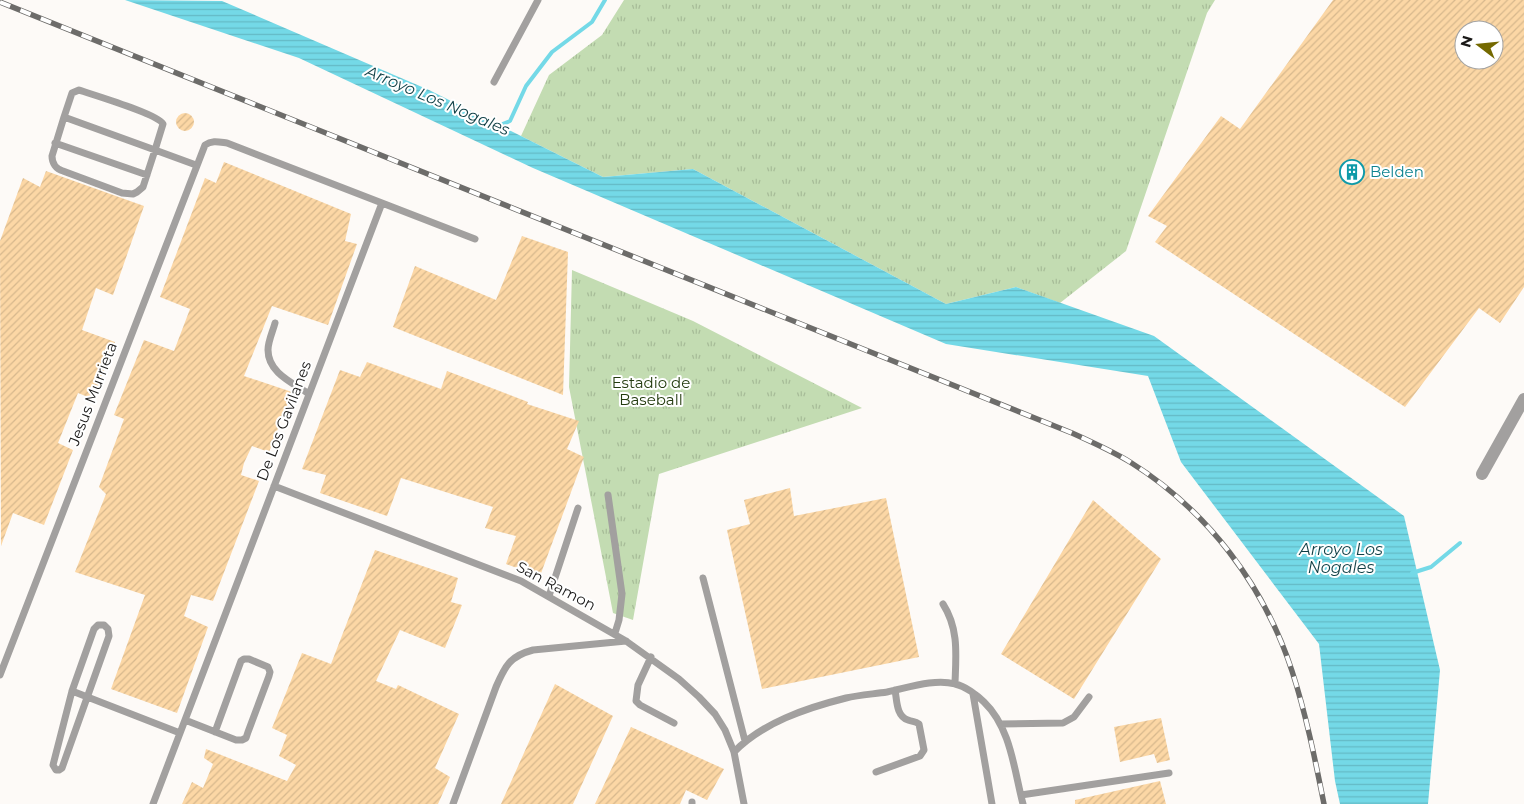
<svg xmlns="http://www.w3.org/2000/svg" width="1524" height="804" font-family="Montserrat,sans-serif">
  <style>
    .grass { fill: url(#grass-tufts) }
    .water { fill: url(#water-rules) }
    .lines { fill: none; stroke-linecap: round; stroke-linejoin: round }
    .stream { stroke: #74d9e7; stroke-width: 4 }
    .building { fill: url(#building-hatch); fill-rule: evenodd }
    .lane { stroke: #a2a09f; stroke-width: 7 }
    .street { stroke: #a2a09f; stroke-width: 12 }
    .rail-casing { stroke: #6d6c6a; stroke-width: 5.5 }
    .rail { stroke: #fff; stroke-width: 4; stroke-dasharray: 11; stroke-linecap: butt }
    .labels { text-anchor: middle; stroke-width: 4; stroke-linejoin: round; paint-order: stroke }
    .culture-label { font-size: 15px; fill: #0d838f; stroke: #fff; text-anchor: start }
    .park-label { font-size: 15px; fill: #243c0f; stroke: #fff }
    .street-label { font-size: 15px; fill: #1a1918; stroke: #fff }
    .water-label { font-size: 16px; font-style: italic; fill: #0f3f45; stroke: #fff }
  </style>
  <defs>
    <pattern id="grass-tufts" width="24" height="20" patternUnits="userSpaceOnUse" patternTransform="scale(1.25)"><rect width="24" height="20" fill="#c3dcb2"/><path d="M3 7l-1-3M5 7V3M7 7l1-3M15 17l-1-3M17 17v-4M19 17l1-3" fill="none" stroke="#a7bc98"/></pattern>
    <pattern id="water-rules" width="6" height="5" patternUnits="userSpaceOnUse" patternTransform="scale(1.25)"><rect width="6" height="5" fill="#74d9e7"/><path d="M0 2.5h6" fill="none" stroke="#64bac5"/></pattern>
    <pattern id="building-hatch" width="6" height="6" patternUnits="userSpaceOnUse" patternTransform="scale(1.25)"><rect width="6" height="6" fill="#fcd7a5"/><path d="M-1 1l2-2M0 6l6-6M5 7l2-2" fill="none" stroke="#d7b88d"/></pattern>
  </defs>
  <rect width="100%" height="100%" fill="#fdfaf7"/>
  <path class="grass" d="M624,0H1215L1207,13L1126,251L1060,303L1016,287L946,304L693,169L603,177L521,136L549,75L602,35Z
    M572,270L693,321L862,408L659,474L633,620L613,613L569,387Z"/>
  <path class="water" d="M125,0L222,1L429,90L603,177L693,169L946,304L1016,287L1154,336L1404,516L1440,670L1428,804H1340L1335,781L1319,644L1181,462L1148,376L946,344L533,168L299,58Z"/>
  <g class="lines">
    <path class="stream" d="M495,127L510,121L526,86L552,52L592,22L605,0
      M1412,573L1431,567L1460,543"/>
  </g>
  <path class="building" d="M1333,0H1524V287L1500,323L1479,308L1405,407L1155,242L1167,226L1148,216L1221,116L1240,129ZM1464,30H1494V60H1464Z
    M176 122a9 9 0 1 1 18 0a9 9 0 1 1-18 0Z
    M224,162L351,214L345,241L357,244L328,325L272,306L244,376L292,392L269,452L252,446L244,463L241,475L259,481L213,601L191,595L184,616L208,627L177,713L111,689L145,595L75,572L106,494L99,487L124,419L114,415L144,340L174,351L190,309L160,297L205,178L216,183Z
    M46,171L144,206L113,295L96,288L82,330L115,342L93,399L78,393L58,443L73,450L44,525L13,513L1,546L0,241L23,178L40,187Z
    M522,236L568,252L563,395L393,327L415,266L496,300Z
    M367,362L441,389L447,371L528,402L527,404L579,421L567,449L584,457L540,576L506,564L516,536L485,528L493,507L401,478L387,516L320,493L326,475L302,469L340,370L360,377Z
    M790,488L794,516L886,498L919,657L762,689L727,530L750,524L744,500Z
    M1093,500L1161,559L1074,699L1001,654Z
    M375,550L458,578L451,602L462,605L445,648L400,630L376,681L396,689L398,685L459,714L435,768L450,777L438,804H182L192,782L203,788L213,764L204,758L206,749L287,781L296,765L279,756L287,735L272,728L302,653L331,664Z
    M555,684L613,716L573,804H501Z
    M1161,718L1170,760L1157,763L1154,754L1120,762L1114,727Z
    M631,727L724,769L707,800L686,790L680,804H595Z
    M1160,781L1166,804H1075V800Z"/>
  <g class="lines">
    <path class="lane" d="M494,82L538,0
      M64,117L155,150L143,187L137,192L133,194L122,193L63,171C56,169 52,163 52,156Z
      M64,117L72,93L79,90C93,95 158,114 163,124L155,150L196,165
      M55,143L147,175
      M382,203L475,239
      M275,323C273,331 268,341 268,350C268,373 293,383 309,394
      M274,486L521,581L626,641L679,679L699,697L715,714L725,730L734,752L744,804
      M608,495L622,594L619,620L615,633
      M703,578L745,741
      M549,596L578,508
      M943,604C959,629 956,655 955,683
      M98,625H104L108,629L109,636L62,768L59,770H56L53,765L72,691L94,629Z
      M651,657L638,685L636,701L640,705L674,723
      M0,675L205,145C212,140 219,142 227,143L382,203L153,804
      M72,691L180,733
      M973,694L992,804
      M185,720L236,740H242L246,738L248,732L269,676L270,672L268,667L249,659H244L241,661L215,732
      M1000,724L1063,723L1074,717L1089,697
      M734,752C762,723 806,708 846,698C859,695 874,694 887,692C907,688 935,678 955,684C965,686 977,695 984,702C1011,728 1014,770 1023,804
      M876,772L920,756L924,750L919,724C915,721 913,722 908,720C896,716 897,700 895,690
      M1021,795L1169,773
      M453,804L496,687C505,666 510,656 533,650L626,641
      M692,804V802"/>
    <path class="street" d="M1482,474L1524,399"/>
    <defs>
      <path id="rail" d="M0,2L1072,433C1092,442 1112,451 1130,462C1207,510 1264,585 1292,671C1306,714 1315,759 1324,804"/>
    </defs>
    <use href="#rail" class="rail-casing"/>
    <use href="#rail" class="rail"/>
  </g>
  <defs>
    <symbol id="building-ring" viewBox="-11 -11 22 22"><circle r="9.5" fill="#fff" stroke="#0f9aa8" stroke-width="1.5"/><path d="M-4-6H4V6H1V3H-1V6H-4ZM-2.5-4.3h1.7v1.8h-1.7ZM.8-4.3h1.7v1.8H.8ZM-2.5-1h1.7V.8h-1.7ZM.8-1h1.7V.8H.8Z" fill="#0f9aa8"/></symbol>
  </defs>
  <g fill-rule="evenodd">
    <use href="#building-ring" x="1338" y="158" width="28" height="28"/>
  </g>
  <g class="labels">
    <g class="culture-label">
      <text x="1370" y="177">Belden</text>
    </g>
    <g class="park-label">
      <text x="651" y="388">Estadio de<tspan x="651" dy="17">Baseball</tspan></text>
    </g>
    <g class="street-label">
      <text transform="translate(93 394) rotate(-69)" y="5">Jesus Murrieta</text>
      <text transform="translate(284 421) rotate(-69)" y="5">De Los Gavilanes</text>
      <text transform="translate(556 586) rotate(28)" y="5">San Ramon</text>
    </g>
    <g class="water-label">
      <text transform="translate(438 100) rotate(23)" y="6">Arroyo Los Nogales</text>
      <text x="1341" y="555">Arroyo Los<tspan x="1341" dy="18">Nogales</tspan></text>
    </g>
  </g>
  <g transform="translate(1479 45) rotate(286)"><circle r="24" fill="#ffffff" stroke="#a3a3a3"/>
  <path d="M0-4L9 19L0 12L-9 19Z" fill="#746900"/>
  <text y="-8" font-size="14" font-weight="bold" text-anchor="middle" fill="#1a1918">N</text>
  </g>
</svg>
